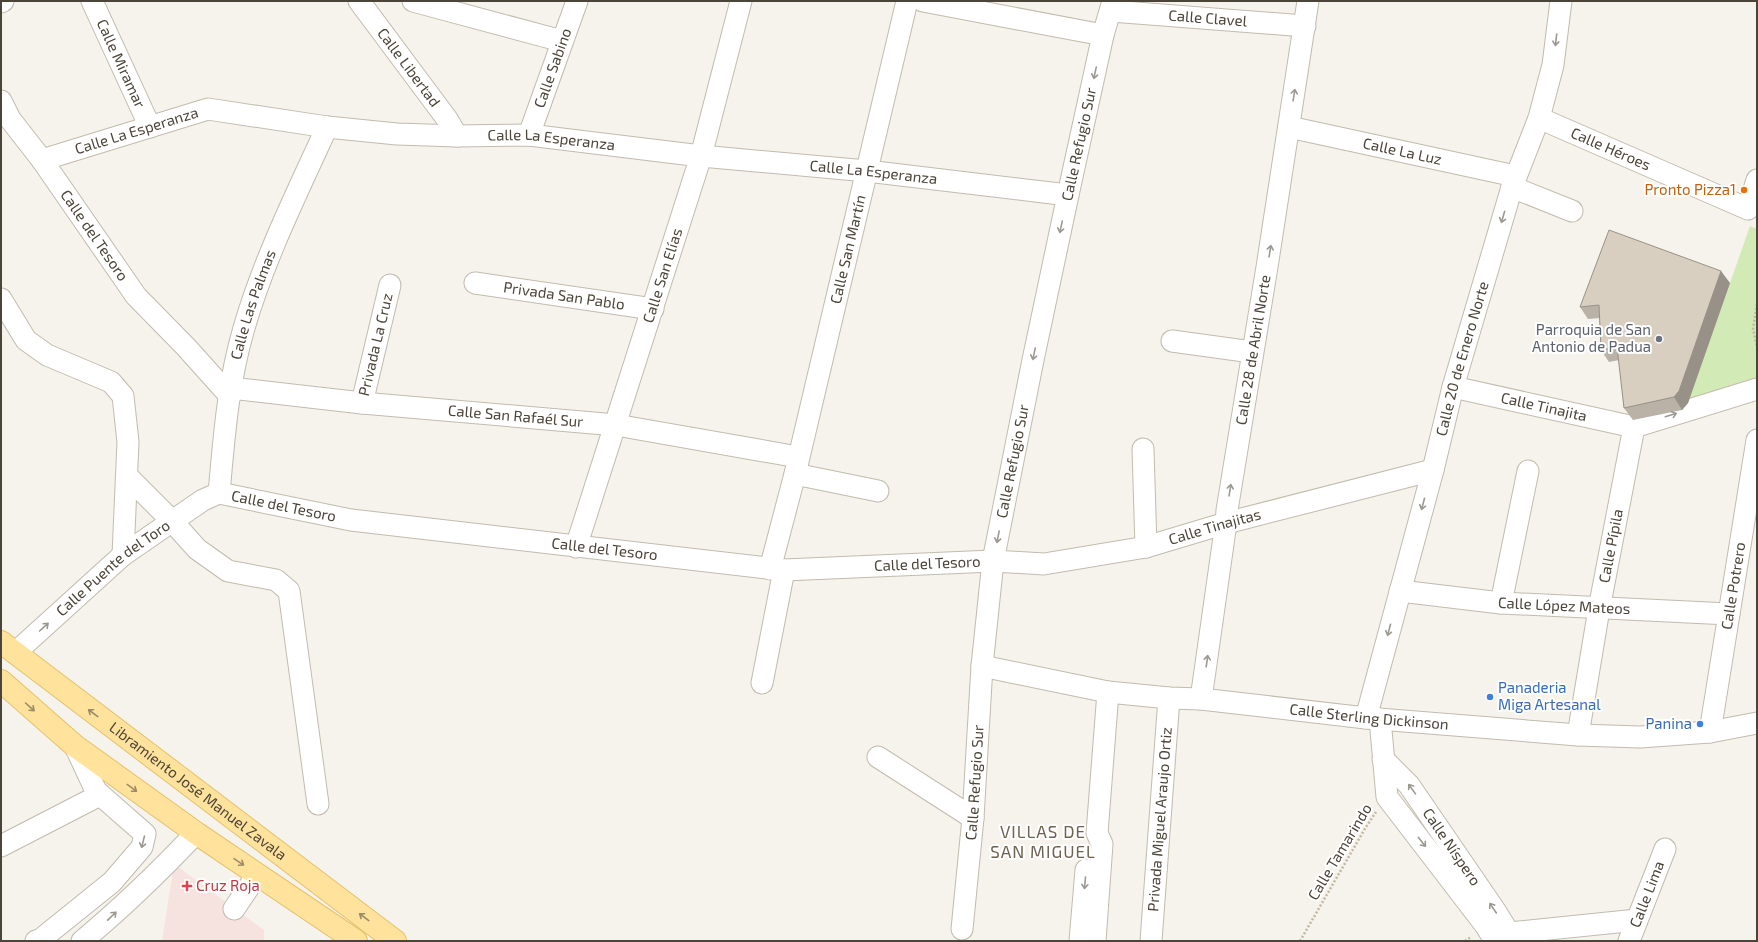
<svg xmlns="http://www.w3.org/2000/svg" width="1758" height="942" font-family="'Exo 2',sans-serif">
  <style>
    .medical { fill: #f6e3e0 }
    .green { fill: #d2eab5 }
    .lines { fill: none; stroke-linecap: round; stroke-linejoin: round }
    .minor-casing { stroke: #c2bbae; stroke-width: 23 }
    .major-casing { stroke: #e6c16a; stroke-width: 24 }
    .path { stroke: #c4b79f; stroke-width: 2.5; stroke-dasharray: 2 2; stroke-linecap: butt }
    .minor { stroke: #fff; stroke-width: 21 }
    .major { stroke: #ffe39c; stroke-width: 22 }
    .wall { fill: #bab2a6 }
    .shaded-wall { fill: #979187 }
    .building { fill: #d8cfc1; stroke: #979187 }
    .oneway { stroke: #9c9892 }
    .oneway2 { stroke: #9c8c66 }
    .food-dot { fill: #e8710a; stroke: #fff; stroke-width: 1.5 }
    .worship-dot { fill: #6b7280; stroke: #fff; stroke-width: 1.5 }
    .shop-dot { fill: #3f7fe0; stroke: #fff; stroke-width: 1.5 }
    .health-dot { fill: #e0444e; stroke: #fff; stroke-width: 1.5 }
    .labels { text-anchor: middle; stroke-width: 4; stroke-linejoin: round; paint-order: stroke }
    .street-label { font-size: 15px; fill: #4b4439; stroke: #fff }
    .food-label { font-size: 15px; fill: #c56008; stroke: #fff; text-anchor: end }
    .worship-label { font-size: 15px; fill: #5b616d; stroke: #fff; text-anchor: end }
    .shop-label { font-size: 15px; fill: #366cbe; stroke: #fff; text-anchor: start }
    .health-label { font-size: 15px; fill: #be3a42; stroke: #fff; text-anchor: start }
    .quarter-label { font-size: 17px; letter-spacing: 1px; fill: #6e6250; stroke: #fff }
  </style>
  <rect width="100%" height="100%" fill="#f6f3ec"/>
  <path class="medical" d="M174,864L264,930V941H162Z"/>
  <path class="green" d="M1750,226L1757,229V378L1688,403Z"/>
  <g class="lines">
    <defs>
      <g id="minor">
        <path id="s1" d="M92,1L150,127"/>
        <path id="s2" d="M359,1L447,119L457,136"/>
        <path d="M413,1L562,41"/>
        <path d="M923,1L1103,35"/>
        <path d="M1,2L3,1"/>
        <path id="s3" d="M1111,11L1305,26"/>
        <path id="s4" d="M1,101L10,119L42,160L136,296L186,347L230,396"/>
        <path id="s5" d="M1539,118L1748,209L1757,180"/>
        <path id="s6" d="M1289,127L1515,176"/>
        <path id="s7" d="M529,135L577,1"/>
        <path id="s8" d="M42,160L208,109L327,127L397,134L457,136L529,135L701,156L867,171L1068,195"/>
        <path d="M1512,187L1572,211"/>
        <path id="s9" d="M475,283L653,309"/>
        <path d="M1,299L26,340L47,355L111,382L123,396L128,442L123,555"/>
        <path d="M1172,341L1252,352"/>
        <path id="s10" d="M1453,387L1634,427L1757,389"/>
        <path id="s11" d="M231,388L362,403L616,425L798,457"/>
        <path id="s12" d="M362,403L390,285"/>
        <path d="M1143,449L1146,547"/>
        <path d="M795,474L878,491"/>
        <path d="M128,477L173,522L197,549L228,571L276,580L289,591L318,804"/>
        <path id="s13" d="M219,493L351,520L784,570L993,561L1044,564L1146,547L1226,523L1433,470"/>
        <path id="s14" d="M219,493C224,438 228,382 244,328C264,259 297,193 327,127"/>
        <path id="s15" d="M576,547L701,156L741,1"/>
        <path id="s16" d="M770,569L795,474L907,1"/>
        <path id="s17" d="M1400,591L1501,603L1729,614"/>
        <path d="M1501,603L1528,471"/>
        <path id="s18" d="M15,653L123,555L203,500L219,493"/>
        <path id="s19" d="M982,666L1108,692L1169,698L1201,699L1366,718L1578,735L1640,737L1710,732L1757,723"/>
        <path d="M762,683L784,570"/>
        <path id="s20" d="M1201,699L1226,523L1227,510L1267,267L1308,1"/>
        <path id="s21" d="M1366,718L1433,470L1453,387L1512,187L1539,118L1553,65L1561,1"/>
        <path d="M1380,719L1387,797L1486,926L1495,941"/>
        <path id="s22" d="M1710,732L1757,440"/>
        <path id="s23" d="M1578,735L1599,609L1634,427"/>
        <path d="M878,757L973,818"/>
        <path id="s24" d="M1383,759L1409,785L1496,912L1514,941"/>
        <path d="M1,846L100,795"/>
        <path d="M234,909L257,875"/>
        <path id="s25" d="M962,929L973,818L982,666L993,561L1033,360L1068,195L1103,35L1113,1"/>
        <path d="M1510,933L1637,920"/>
        <path d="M36,941L40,940L112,882L142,847L145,834L96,791L75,746"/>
        <path d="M82,941C122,908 160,871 196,833"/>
        <path d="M1080,941L1086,870"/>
        <path d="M1095,941L1102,844L1097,833L1108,692"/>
        <path id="s26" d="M1151,941L1169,698"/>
        <path id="s27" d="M1629,941L1665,849"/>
      </g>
      <g id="major">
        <path id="s28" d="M1,642L395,941"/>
        <path d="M1,681L75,746L196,833L356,941"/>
      </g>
    </defs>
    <use href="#minor" class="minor-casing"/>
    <use href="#major" class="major-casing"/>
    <path class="path" d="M1757,304L1753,329L1757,347
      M1300,941L1366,827L1376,812
      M1465,941L1471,937"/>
    <use href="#minor" class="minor"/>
    <use href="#major" class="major"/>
  </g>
  <path class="wall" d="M1730,283L1688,403L1682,410L1633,420L1624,408L1619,360L1609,362L1601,350L1600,318L1588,319L1580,307Z"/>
  <path class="shaded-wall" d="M1721,271L1730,283L1688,403L1682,410L1674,397Z"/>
  <path class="building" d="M1609,230L1721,271L1679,391L1674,397L1624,408L1617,347L1601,350L1599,305L1580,307Z"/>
  <defs><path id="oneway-shaft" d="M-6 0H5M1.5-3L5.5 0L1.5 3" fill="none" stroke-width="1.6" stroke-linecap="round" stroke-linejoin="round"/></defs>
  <g class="oneway">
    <use href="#oneway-shaft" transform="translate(1556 40) rotate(97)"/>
    <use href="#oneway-shaft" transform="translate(1095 73) rotate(102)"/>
    <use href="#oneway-shaft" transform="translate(1294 95) rotate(-81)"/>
    <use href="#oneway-shaft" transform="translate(1503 217) rotate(106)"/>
    <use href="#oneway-shaft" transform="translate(1061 227) rotate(102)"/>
    <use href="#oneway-shaft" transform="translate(1270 251) rotate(-81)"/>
    <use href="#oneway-shaft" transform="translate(1034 354) rotate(102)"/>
    <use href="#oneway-shaft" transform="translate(1671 415) rotate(-17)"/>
    <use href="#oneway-shaft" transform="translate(1230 490) rotate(-81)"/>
    <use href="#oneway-shaft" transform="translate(1423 504) rotate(105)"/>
    <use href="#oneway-shaft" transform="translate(998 537) rotate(101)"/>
    <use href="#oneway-shaft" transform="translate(44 627) rotate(-42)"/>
    <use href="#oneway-shaft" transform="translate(1389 630) rotate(105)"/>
    <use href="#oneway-shaft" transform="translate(1207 661) rotate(-82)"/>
    <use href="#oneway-shaft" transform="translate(1412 789) rotate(-126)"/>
    <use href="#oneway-shaft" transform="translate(143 842) rotate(104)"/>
    <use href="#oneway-shaft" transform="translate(1422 842) rotate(52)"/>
    <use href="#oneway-shaft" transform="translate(1085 883) rotate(95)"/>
    <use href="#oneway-shaft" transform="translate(1493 908) rotate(-124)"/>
    <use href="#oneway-shaft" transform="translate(112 916) rotate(-44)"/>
  </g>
  <g class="oneway2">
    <use href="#oneway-shaft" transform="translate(30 707) rotate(42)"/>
    <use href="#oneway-shaft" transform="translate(93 713) rotate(-143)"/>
    <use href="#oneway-shaft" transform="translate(132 788) rotate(36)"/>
    <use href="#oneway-shaft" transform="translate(239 862) rotate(34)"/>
    <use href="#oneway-shaft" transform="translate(364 917) rotate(-143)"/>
  </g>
  <circle class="food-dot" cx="1744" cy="190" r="4"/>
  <circle class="worship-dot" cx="1659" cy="339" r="4"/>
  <g class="shop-dot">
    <circle cx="1490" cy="697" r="4"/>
    <circle cx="1700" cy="724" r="4"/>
  </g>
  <path class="health-dot" d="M185 880h4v4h4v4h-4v4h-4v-4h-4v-4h4z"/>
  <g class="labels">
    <g class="street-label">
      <text dy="5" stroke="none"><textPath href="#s3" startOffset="97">Calle Clavel</textPath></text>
      <text dy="5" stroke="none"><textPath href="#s1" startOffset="69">Calle Miramar</textPath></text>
      <text dy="5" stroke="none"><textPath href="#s2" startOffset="83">Calle Libertad</textPath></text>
      <text dy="5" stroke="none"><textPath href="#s7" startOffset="71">Calle Sabino</textPath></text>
      <text dy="5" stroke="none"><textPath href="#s8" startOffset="99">Calle La Esperanza</textPath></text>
      <text dy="5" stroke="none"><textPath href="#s8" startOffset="519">Calle La Esperanza</textPath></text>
      <text dy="5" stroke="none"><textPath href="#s25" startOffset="795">Calle Refugio Sur</textPath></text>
      <text dy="5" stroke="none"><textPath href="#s5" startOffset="78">Calle Héroes</textPath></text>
      <text dy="5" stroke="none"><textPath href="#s6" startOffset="116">Calle La Luz</textPath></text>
      <text dy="5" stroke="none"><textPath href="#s8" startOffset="843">Calle La Esperanza</textPath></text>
      <text dy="5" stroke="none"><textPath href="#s4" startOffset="164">Calle del Tesoro</textPath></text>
      <text dy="5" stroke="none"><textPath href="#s16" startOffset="329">Calle San Martín</textPath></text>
      <text dy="5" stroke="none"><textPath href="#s15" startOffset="285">Calle San Elías</textPath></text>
      <text dy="5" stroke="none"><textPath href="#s9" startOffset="90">Privada San Pablo</textPath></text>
      <text dy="5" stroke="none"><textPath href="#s14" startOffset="192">Calle Las Palmas</textPath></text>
      <text dy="5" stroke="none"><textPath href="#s12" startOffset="60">Privada La Cruz</textPath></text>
      <text dy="5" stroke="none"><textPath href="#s20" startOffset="353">Calle 28 de Abril Norte</textPath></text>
      <text dy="5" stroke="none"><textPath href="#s21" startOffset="372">Calle 20 de Enero Norte</textPath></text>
      <text dy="5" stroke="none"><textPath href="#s10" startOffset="93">Calle Tinajita</textPath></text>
      <text dy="5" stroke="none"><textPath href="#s11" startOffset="286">Calle San Rafaél Sur</textPath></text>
      <text dy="5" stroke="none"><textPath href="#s25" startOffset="471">Calle Refugio Sur</textPath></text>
      <text dy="5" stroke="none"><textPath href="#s13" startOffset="66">Calle del Tesoro</textPath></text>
      <text dy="5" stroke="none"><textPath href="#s13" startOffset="1006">Calle Tinajitas</textPath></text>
      <text dy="5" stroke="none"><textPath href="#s23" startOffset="192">Calle Pípila</textPath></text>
      <text dy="5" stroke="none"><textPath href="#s13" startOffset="390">Calle del Tesoro</textPath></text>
      <text dy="5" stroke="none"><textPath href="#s13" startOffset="714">Calle del Tesoro</textPath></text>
      <text dy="5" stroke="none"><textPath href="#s18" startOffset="130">Calle Puente del Toro</textPath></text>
      <text dy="5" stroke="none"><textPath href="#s22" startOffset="148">Calle Potrero</textPath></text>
      <text dy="5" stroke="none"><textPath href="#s17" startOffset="165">Calle López Mateos</textPath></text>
      <text dy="5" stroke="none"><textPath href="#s19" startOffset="391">Calle Sterling Dickinson</textPath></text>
      <text dy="5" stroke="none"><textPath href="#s25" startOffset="147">Calle Refugio Sur</textPath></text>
      <text dy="5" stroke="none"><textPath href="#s28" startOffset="247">Libramiento José Manuel Zavala</textPath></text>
      <text dy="5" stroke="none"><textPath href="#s26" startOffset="122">Privada Miguel Araujo Ortiz</textPath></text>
      <text dy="5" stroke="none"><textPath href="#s24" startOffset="112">Calle Níspero</textPath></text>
      <text transform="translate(1340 852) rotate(-59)" y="5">Calle Tamarindo</text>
      <text dy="5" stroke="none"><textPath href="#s27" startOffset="50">Calle Lima</textPath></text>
    </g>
    <g class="food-label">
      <text x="1736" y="195">Pronto Pizza1</text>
    </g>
    <g class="worship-label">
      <text x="1651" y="335">Parroquia de San<tspan x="1651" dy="17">Antonio de Padua</tspan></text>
    </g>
    <g class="shop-label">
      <text x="1498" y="693">Panaderia<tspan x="1498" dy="17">Miga Artesanal</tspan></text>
      <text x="1692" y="729" text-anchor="end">Panina</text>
    </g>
    <g class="health-label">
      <text x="196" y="891">Cruz Roja</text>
    </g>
    <g class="quarter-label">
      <text x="1043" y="838">VILLAS DE<tspan x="1043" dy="20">SAN MIGUEL</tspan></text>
    </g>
  </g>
  <rect width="1758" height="942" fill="none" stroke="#4b4439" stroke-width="4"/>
</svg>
